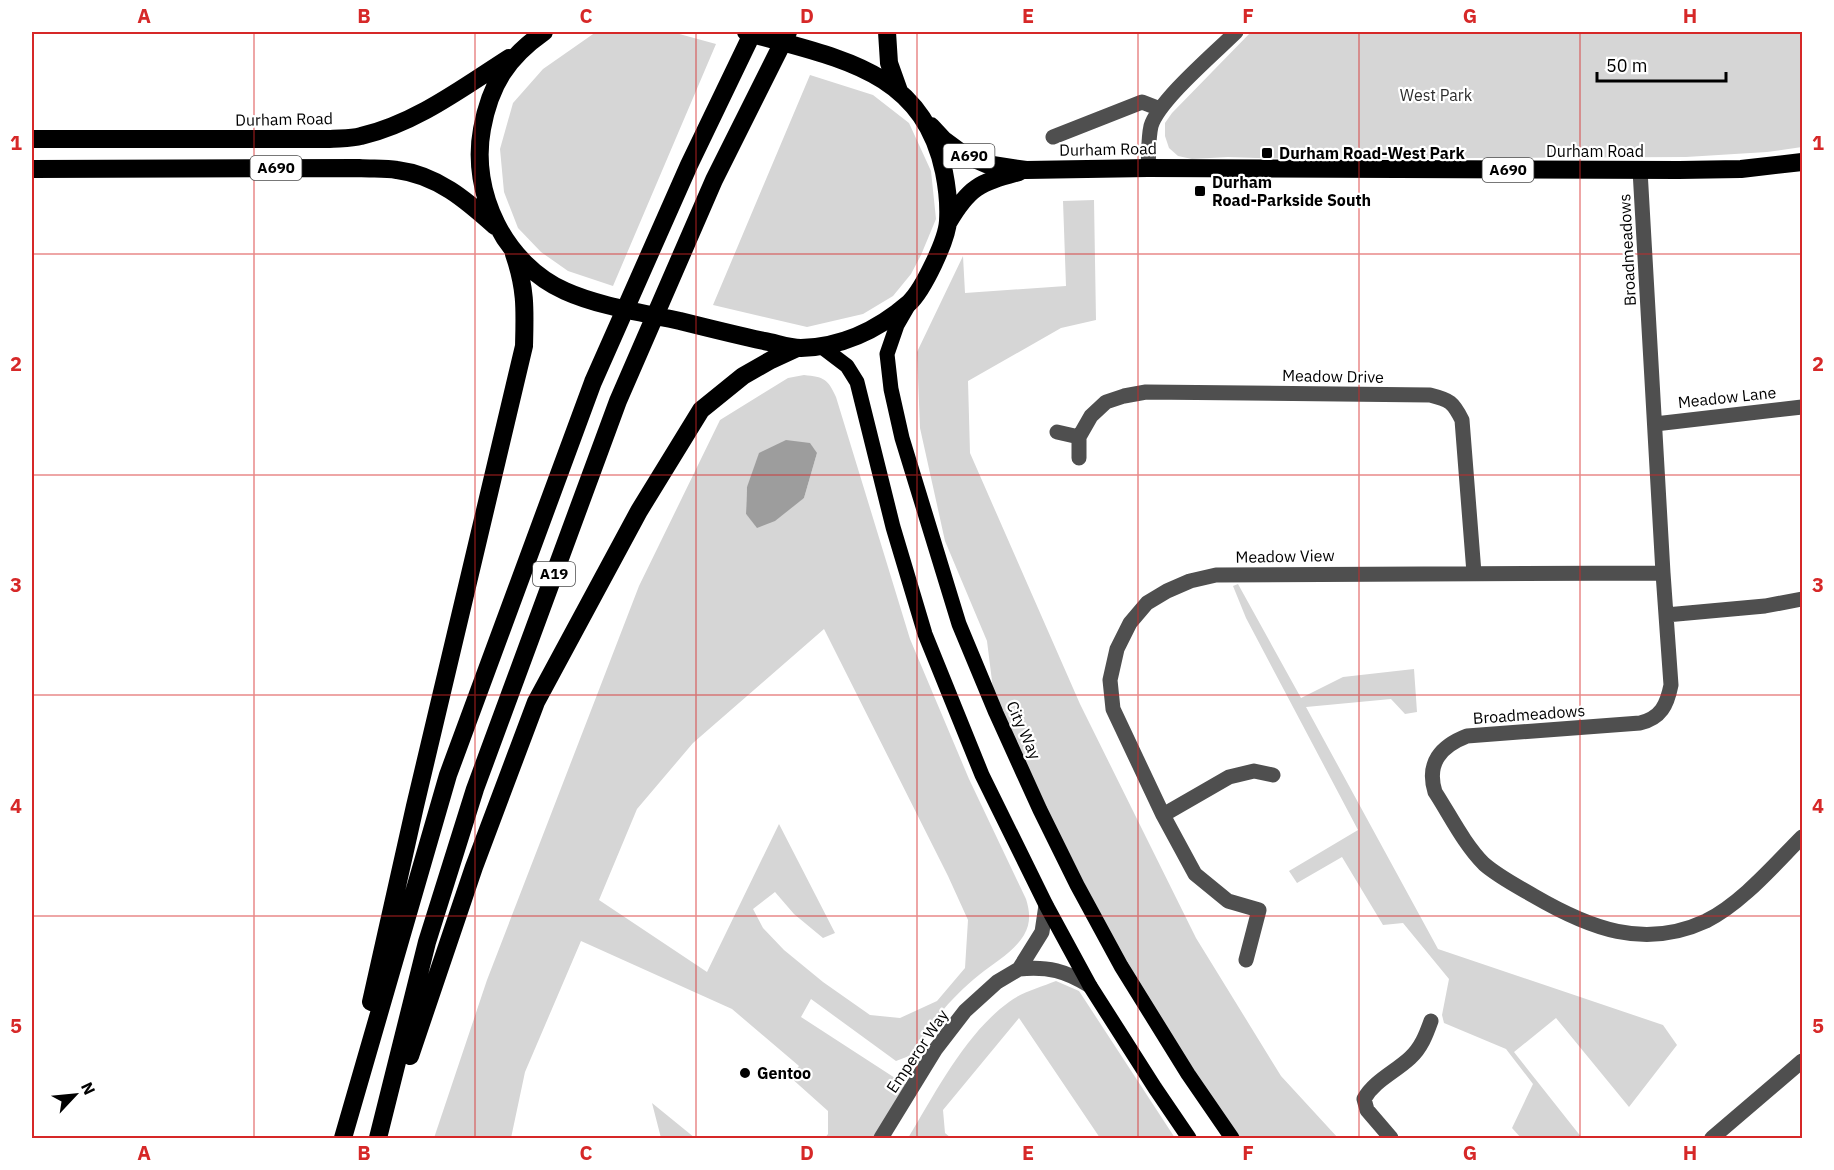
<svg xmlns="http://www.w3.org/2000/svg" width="1834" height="1170" font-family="'IBM Plex Sans',sans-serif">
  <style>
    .green { fill: #d6d6d6; fill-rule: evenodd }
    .water { fill: #9d9d9d }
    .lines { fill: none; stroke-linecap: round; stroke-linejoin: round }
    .minor { stroke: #4f4f4f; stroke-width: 15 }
    .major { stroke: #000; stroke-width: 15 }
    .highway { stroke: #000; stroke-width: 18 }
    .grid { fill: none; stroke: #d62828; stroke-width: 1.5; stroke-opacity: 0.55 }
    .poi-dot { fill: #000; stroke: #fff; stroke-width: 2 }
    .labels { text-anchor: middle; stroke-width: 4.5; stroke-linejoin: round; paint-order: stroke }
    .shield { fill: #fff; stroke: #4c4c4c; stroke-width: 1.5 }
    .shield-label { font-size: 15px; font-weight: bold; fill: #000 }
    .park-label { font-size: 16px; fill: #2d2d2d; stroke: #fff }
    .street-label { font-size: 16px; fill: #000; stroke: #fff }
    .poi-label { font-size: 16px; font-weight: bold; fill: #000; stroke: #fff; text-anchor: start }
    .neatline { fill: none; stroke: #d62828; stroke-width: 2 }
    .grid-label { font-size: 20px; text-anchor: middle; font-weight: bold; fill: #d62828 }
  </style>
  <rect width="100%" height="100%" fill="#fff"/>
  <path class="green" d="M596,32H672L716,44L613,286L568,271L541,252L518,228L504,192L500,149L513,103L543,69Z
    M1251,32H1802V147L1767,152L1686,157L1292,159L1228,157L1192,159L1178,156L1169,148L1165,136V123L1172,113Z
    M810,75L873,95L909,123L931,171L936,219L921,255L911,274L893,296L863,314L807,327L713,305Z
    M1094,200L1096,320L1061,328L968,381L970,453L1080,704L1196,938L1281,1076L1338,1138H1232L1121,966L996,713L987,641L945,541L920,428L917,352L963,256L965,293L1066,286L1063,201Z
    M804,375C824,377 828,379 836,397L910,639L969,779L1026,899C1030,912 1031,923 1024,935C1013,953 995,962 979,975C964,987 951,1000 939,1015C929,1027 923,1048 909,1056C905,1058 900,1059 896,1061L811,999L801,1017L912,1089L881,1138H825L828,1134V1111L790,1077L799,1066L732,1009L581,941L525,1072L511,1138H434L487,980L639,586L720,420L788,378ZM817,453L804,498L757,527L746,514L747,487ZM824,629L948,876L968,920L965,968L937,1001L900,1018L870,1015L823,982L784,950L763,928L753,909L775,892L794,914L823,938L835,933L779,824L707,972L599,900L637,809L693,743Z
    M1238,584L1301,698L1343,677L1414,669L1417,712L1405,714L1391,699L1306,707L1438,949L1663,1025L1677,1045L1629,1107L1556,1018L1514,1052L1582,1138H1521L1512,1128L1533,1084L1506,1049L1444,1023L1442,1015L1449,979L1403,923L1383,925L1342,857L1297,883L1289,871L1358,830L1246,618L1233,586Z
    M1056,981L1079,991L1175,1138H1100L1019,1018L943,1110L945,1133L951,1138H908C936,1092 965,1034 1009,1002C1022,992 1041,987 1056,981Z
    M652,1103L695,1138H661Z"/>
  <path class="water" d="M786,440L810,443L817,453L804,498L775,521L757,528L746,514L747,487L759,453Z"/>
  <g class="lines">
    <path class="minor" d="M1053,137L1142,102L1160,109
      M1148,168C1149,155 1148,139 1151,126C1159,100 1216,52 1236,32
      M1640,170L1663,573L1671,685C1667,705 1661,718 1640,723L1467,736C1441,746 1426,763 1435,792C1450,815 1464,844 1484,864C1499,877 1517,886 1534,896C1589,928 1644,950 1706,921C1742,903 1774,865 1802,837
      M1655,424L1802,407
      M1057,432L1079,437
      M1079,458V437L1091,416L1106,402L1124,396L1146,392L1430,395C1450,400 1453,402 1462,420L1474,573
      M1666,615L1765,606L1802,599
      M1163,815L1229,777L1254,771L1273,775
      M1246,960L1259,910L1228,901L1195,874L1163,815L1113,709L1110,680L1117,649L1130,623L1147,603L1167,591L1190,581L1216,575L1663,573
      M1019,969C1048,966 1066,971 1090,986
      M881,1138L935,1050L965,1011L997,982L1019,969L1042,932L1046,905
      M1391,1138L1367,1110L1364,1099C1374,1081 1395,1072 1410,1058C1421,1048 1426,1035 1431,1021
      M1712,1138L1802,1061"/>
    <path class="major" d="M908,306L897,325L887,354L891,389L902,438L959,624L996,713L1040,810L1077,885L1121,966L1188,1074L1232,1138
      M822,347L847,366L857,382L893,527L925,634L982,775L1046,905L1090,986L1155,1088L1189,1138"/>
    <path class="highway" d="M544,32C507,58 490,85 482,129C470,193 505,264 565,291C598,306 644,313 680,321C708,328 736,335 764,341C776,343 789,348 801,348C842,347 879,329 909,303C923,290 947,240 948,221C949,205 947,187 944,172C922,67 834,58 746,32
      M887,32L889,63L899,91
      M931,126L944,140L963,154L986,164L1026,170L1148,168L1679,170L1741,169L1802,162
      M32,139H329C339,138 351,139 361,136C416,123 462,88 509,58
      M32,169L359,168C372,169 385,168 397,170C437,175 466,200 495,226
      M948,223C969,187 979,183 1019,172
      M371,1002L415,806L524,346C525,309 526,289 514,254
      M410,1056L474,867L536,702L639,511L701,410L743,376L771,360L797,348
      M343,1138L448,775L593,382L689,165L753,32
      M378,1138L427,942L475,789L618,401L714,180L788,32"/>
  </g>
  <path class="grid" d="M254,32V1138M475,32V1138M696,32V1138M917,32V1138M1138,32V1138M1359,32V1138M1580,32V1138M32,254H1802M32,475H1802M32,695H1802M32,916H1802"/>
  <g class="poi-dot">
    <rect x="1261" y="147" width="12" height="12" rx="3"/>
    <rect x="1194" y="185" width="12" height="12" rx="3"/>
    <circle cx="745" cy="1073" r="6"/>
  </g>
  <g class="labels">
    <g class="shield">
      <rect x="943.5" y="144" width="51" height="24" rx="4.5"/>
      <rect x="250.5" y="156" width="51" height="24" rx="4.5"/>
      <rect x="1482.5" y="158" width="51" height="24" rx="4.5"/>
      <rect x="533" y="562" width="42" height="24" rx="4.5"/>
    </g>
    <g class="shield-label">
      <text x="969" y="161">A690</text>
      <text x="276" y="173">A690</text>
      <text x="1508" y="175">A690</text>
      <text x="554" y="579">A19</text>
    </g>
    <g class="park-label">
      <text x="1436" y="101">West Park</text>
    </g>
    <g class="street-label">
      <text transform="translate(284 119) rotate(-1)" y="6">Durham Road</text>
      <text transform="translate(1108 149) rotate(-1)" y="6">Durham Road</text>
      <text x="1595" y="157">Durham Road</text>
      <text transform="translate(1627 250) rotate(-93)" y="6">Broadmeadows</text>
      <text transform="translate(1333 376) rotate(1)" y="6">Meadow Drive</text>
      <text transform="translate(1727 397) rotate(-6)" y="6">Meadow Lane</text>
      <text transform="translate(1285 556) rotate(-1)" y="6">Meadow View</text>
      <text transform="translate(1529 714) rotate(-4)" y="6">Broadmeadows</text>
      <text transform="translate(1024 730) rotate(66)" y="6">City Way</text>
      <text transform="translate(917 1051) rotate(-56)" y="6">Emperor Way</text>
    </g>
    <g class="poi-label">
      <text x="1279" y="159">Durham Road-West Park</text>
      <text x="1212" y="188">Durham<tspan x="1212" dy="18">Road-Parkside South</tspan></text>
      <text x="757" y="1079">Gentoo</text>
    </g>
  </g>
  <rect width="1834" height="1170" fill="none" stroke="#ffffff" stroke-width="66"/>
  <g transform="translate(75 1095) rotate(64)" stroke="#ffffff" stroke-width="4.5" paint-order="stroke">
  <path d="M0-4.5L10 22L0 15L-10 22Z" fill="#000000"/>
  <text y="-9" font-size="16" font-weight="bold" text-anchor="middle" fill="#000000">N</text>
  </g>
  <path d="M1597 72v9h129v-9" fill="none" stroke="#000000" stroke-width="3"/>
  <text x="1606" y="72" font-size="18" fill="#000000" stroke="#ffffff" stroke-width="4.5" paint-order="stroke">50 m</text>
  <rect x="33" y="33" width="1768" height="1104" class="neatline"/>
  <g class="grid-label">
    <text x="144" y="23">A</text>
    <text x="364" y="23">B</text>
    <text x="586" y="23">C</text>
    <text x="807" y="23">D</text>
    <text x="1028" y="23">E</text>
    <text x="1248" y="23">F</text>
    <text x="1470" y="23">G</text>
    <text x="1690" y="23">H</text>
    <text x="16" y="150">1</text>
    <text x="1818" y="150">1</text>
    <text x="16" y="371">2</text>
    <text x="1818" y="371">2</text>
    <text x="16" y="592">3</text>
    <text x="1818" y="592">3</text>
    <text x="16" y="813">4</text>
    <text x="1818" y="813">4</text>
    <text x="16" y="1033">5</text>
    <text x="1818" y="1033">5</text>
    <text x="144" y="1160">A</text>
    <text x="364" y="1160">B</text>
    <text x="586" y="1160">C</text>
    <text x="807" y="1160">D</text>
    <text x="1028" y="1160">E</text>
    <text x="1248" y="1160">F</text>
    <text x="1470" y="1160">G</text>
    <text x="1690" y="1160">H</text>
  </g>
</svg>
